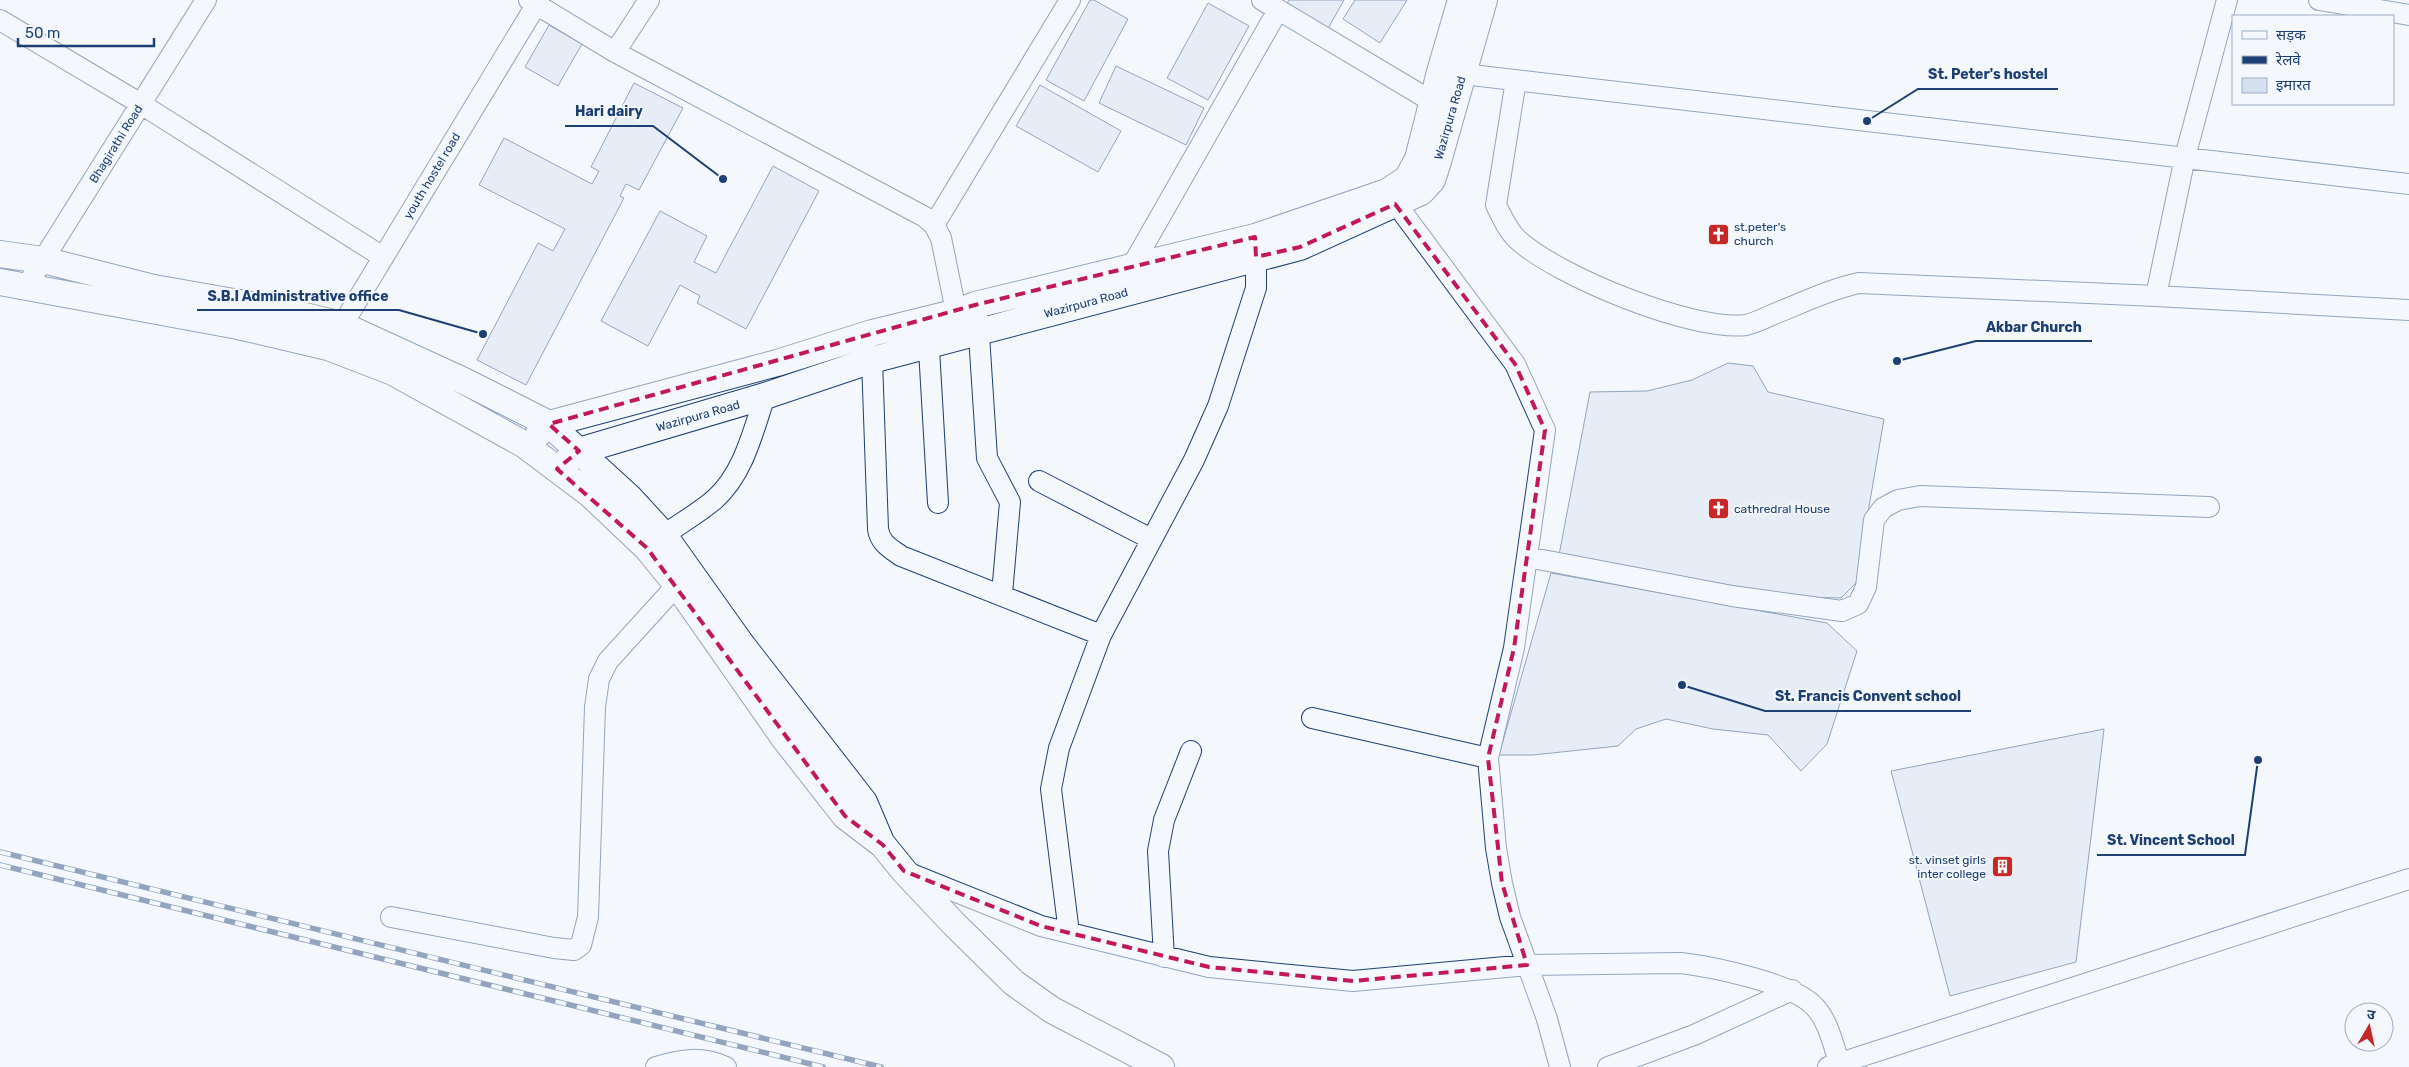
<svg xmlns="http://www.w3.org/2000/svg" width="2409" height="1067" font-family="Rubik,'Noto Sans Devanagari',sans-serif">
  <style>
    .building { fill: #d5e0f0; stroke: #1d3f73 }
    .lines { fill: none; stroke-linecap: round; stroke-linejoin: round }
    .minor-casing { stroke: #1d3f73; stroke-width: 22 }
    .major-casing { stroke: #1d3f73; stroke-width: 28 }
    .minor { stroke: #f4f7fb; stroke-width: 20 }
    .major { stroke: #f4f7fb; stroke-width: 26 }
    .rail-casing { stroke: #1d3f73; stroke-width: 5.5 }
    .rail { stroke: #f4f7fb; stroke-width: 4; stroke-dasharray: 11; stroke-linecap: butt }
    .marked { fill: none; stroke: #c2185b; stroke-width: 4; stroke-dasharray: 10 6; stroke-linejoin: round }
    .labels { text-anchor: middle; stroke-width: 4; stroke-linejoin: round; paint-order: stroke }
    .street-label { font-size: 12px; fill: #1d3f73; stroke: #f4f7fb }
    .poi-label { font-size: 12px; fill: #1d3f73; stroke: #f4f7fb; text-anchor: start }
    .leader { fill: none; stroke: #1d3f73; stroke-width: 2 }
    .callout-dot { fill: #1d3f73; stroke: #f4f7fb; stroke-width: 2 }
    .callout-label { font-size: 14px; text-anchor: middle; font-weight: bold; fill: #1d3f73; stroke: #f4f7fb; stroke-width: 4; stroke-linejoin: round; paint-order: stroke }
  </style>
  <rect width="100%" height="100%" fill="#f4f7fb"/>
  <path class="building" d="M1090,0H1094L1128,19L1084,101L1046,80Z
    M1289,0H1344L1326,32L1284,9Z
    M1355,0H1407L1380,43L1343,19Z
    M1208,3L1249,26L1208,100L1167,78Z
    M549,25L582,44L558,86L525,67Z
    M1116,66L1204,108L1186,145L1099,103Z
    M634,83L683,108L639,190L626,184L620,196L624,198L526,385L477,360L538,243L553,251L565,229L479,185L504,138L592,184L599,171L591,167Z
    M1040,85L1121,131L1098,172L1016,126Z
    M773,166L819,191L746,329L697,303L700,296L680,285L648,346L601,321L660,211L707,236L694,262L716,273Z
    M1728,363L1753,366L1768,392L1884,419L1856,583L1841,598L1797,597L1559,555L1590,392L1647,391L1692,380Z
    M1551,573L1827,623L1857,651L1827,744L1801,771L1768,735L1713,729L1666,719L1636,729L1618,746L1533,755H1499Z
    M2104,729L2076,962L1950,996L1891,771Z"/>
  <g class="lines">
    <defs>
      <path id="minor" d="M529,0L615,52L925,217L934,225L941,238L959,326
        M1262,0L1433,102
        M2319,0L2409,15
        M0,20L141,104L383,257
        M615,52L649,0
        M1463,74L2409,184
        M1516,80L1496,205C1502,217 1508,231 1518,240C1557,276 1694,332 1746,325C1755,323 1765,318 1774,314C1802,303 1830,289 1859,283L2156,296L2409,310
        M1388,193L1515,364L1545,430L1514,648L1488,758L1496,848L1502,883L1510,917L1547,1019L1560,1067
        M934,225L1070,0
        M1132,266L1278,10
        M26,287L206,0
        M2156,296L2185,157L2227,0
        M978,320L987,458L1010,502L1002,594
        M928,332L938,503
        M335,337L539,0
        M872,360L878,529C880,543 890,548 901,556L1101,635
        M1039,481L1151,539
        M653,544C672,527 696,516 715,499C744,473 753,431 765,396
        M1527,557L1732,596L1842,611L1858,604L1866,587L1874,520L1883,508L1898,500L1920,496L2209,507
        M1312,718L1488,758
        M909,873L1041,926L1209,967L1353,981L1527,965L1681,963C1713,967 1792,983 1814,1006C1828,1020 1833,1044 1839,1062
        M391,917L554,948L574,950L581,945L588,917L595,707L599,679L608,661L677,585
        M1069,933L1051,789L1059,748L1101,635L1194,460L1218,406L1256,288V246
        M1164,957L1158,851L1164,820L1191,751
        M656,1067C681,1059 702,1056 726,1067
        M1608,1067L1694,1035L1792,990
        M1828,1067L2409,879"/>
      <path id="major" d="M0,254L43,260L154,288L284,311L342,325L464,381L549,424L629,497L663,534L742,645L864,802L881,842
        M0,282L238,326L328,347L393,372L525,445L590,494L647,548L677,585L784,738L845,816L883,845L904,871L954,924L1014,983L1052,1010L1161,1067
        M539,433L549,424L777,363L872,333L957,312L975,305L1255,237L1387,192L1407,179L1418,159L1440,72L1461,0
        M567,461L579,451L765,396L872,360L1300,247L1421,192L1432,180L1437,165L1484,0"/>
    </defs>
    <use href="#minor" class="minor-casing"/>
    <use href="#major" class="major-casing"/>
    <use href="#minor" class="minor"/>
    <use href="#major" class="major"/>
    <defs>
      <path id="rail" d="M0,852L881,1067
        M0,865L823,1067"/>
    </defs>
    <use href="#rail" class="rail-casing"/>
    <use href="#rail" class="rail"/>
  </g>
  <path d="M0 0H2409V1067H0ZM1395,204L1515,364L1545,430L1514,648L1488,758L1502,883L1527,965L1353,981L1209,967L1041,926L904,871L883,845L845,816L647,548L557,469L579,451L549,424L975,305L1255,237L1256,257L1300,247Z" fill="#f4f7fb" fill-opacity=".55" fill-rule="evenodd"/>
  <path class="marked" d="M1395,204L1515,364L1545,430L1514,648L1488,758L1502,883L1527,965L1353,981L1209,967L1041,926L904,871L883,845L845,816L647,548L557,469L579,451L549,424L975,305L1255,237L1256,257L1300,247Z"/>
  <defs>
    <symbol id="church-square" viewBox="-11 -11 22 22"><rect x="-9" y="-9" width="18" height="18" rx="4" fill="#c62828" stroke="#f4f7fb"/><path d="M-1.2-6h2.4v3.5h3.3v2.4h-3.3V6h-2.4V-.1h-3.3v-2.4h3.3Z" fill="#fff"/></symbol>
    <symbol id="building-square" viewBox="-11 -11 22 22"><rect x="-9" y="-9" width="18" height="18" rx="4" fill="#c62828" stroke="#f4f7fb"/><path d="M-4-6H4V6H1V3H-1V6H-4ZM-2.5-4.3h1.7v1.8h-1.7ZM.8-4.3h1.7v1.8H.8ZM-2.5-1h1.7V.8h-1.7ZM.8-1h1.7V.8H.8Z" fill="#fff"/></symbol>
  </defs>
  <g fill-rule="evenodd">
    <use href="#church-square" x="1706" y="222" width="25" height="25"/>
    <use href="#church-square" x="1706" y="496" width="25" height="25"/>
    <use href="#building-square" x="1990" y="854" width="25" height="25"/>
  </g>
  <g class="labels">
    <g class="street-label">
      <text transform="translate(1450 118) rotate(-74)" y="4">Wazirpura Road</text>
      <text transform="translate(116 144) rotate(-58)" y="4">Bhagirathi Road</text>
      <text transform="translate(432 176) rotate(-59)" y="4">youth hostel road</text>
      <text transform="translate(1086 303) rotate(-15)" y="4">Wazirpura Road</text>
      <text transform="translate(698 416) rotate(-16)" y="4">Wazirpura Road</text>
    </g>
    <g class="poi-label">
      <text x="1734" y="231">st.peter's<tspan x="1734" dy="14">church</tspan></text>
      <text x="1734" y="513">cathredral House</text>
      <text x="1986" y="864" text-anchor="end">st. vinset girls<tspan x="1986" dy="14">inter college</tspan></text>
    </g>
  </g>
  <path class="leader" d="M1867 121L1918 89H2058M723 179L653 126H565M483 334L399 310H197M1897 361L1976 341H2092M1682 685L1765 711H1971M2258 760L2245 855H2097"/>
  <g class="callout-dot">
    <circle cx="1867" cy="121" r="5"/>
    <circle cx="723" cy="179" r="5"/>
    <circle cx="483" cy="334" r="5"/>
    <circle cx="1897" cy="361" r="5"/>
    <circle cx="1682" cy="685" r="5"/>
    <circle cx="2258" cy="760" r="5"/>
  </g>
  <g class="callout-label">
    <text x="1988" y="79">St. Peter's hostel</text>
    <text x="609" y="116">Hari dairy</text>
    <text x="298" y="301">S.B.I Administrative office</text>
    <text x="2034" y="332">Akbar Church</text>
    <text x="1868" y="701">St. Francis Convent school</text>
    <text x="2171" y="845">St. Vincent School</text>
  </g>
  <rect x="2232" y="15" width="162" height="90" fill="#f4f7fb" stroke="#9eadc5"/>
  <rect x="2242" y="31" width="25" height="8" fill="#f4f7fb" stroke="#9eadc5"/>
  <text x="2276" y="40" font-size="15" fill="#1d3f73">सड़क</text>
  <rect x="2242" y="56" width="25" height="8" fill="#1d3f73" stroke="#9eadc5"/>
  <text x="2276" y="65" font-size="15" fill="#1d3f73">रेलवे</text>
  <rect x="2242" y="78" width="25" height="15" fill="#d5e0f0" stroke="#9eadc5"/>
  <text x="2276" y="90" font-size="15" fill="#1d3f73">इमारत</text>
  <g transform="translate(2369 1027) rotate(9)"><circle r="24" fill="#f4f7fb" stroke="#9eadc5"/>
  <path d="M0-4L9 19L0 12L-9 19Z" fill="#c62828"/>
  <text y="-8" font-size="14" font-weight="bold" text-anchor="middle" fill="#1d3f73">उ</text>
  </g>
  <path d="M18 38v8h136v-8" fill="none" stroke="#1d3f73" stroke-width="2.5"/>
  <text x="25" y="38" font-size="15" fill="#1d3f73" stroke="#f4f7fb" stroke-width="4" paint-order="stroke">50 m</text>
</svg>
